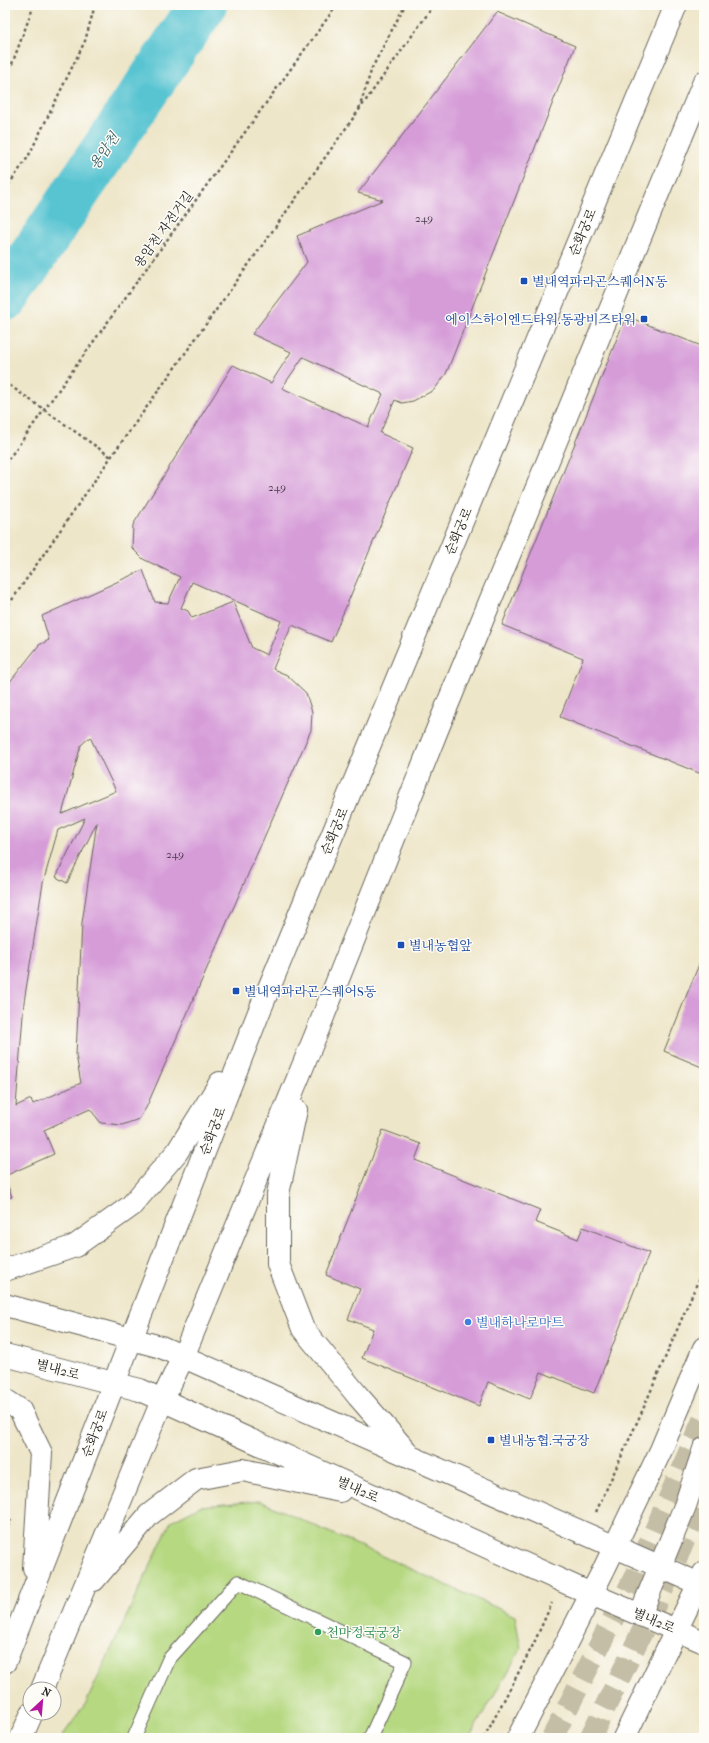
<svg xmlns="http://www.w3.org/2000/svg" width="709" height="1743" font-family="'IM FELL French Canon','Noto Serif KR',serif">
  <style>
    .green { fill: #b5d880; stroke: #687a4e }
    .lines { fill: none; stroke-linecap: round; stroke-linejoin: round }
    .river { stroke: #58c4d2; stroke-width: 48 }
    .building { fill: #d69cd8; fill-rule: evenodd }
    .tertiary-tunnel { stroke: #c4bea6; stroke-width: 22; stroke-dasharray: 22 11; stroke-linecap: butt }
    .service-casing { stroke: #666359; stroke-width: 15 }
    .tertiary-casing { stroke: #666359; stroke-width: 24 }
    .path { stroke: #666359; stroke-width: 2.5; stroke-dasharray: 3 3; stroke-linecap: butt }
    .service { stroke: #fff; stroke-width: 13 }
    .tertiary { stroke: #fff; stroke-width: 22 }
    .transit-dot { fill: #1a4fb4; stroke: #fdfcf7; stroke-width: 1.5 }
    .shop-dot { fill: #3f7fe0; stroke: #fdfcf7; stroke-width: 1.5 }
    .leisure-dot { fill: #2e9e5b; stroke: #fdfcf7; stroke-width: 1.5 }
    .labels { text-anchor: middle; stroke-width: 3; stroke-linejoin: round; paint-order: stroke }
    .number-label { font-size: 11px; fill: #4a3c4b }
    .street-label { font-size: 13px; fill: #1c1c1c; stroke: #fdfcf7 }
    .transit-label { font-size: 13px; fill: #164399; stroke: #fdfcf7; text-anchor: start }
    .shop-label { font-size: 13px; fill: #366cbe; stroke: #fdfcf7; text-anchor: start }
    .leisure-label { font-size: 13px; fill: #27864d; stroke: #fdfcf7; text-anchor: start }
    .water-label { font-size: 14px; font-style: italic; fill: #345f65; stroke: #fdfcf7 }
  </style>
  <rect width="100%" height="100%" fill="#fdfcf7"/>
  <filter id="ink" filterUnits="userSpaceOnUse"><feTurbulence type="fractalNoise" baseFrequency=".025" numOctaves="2"/><feDisplacementMap in="SourceGraphic" scale="8" xChannelSelector="R" yChannelSelector="G"/><feConvolveMatrix kernelMatrix="1 2 1 2 8 2 1 2 1" color-interpolation-filters="sRGB"/></filter>
  <filter id="wash" filterUnits="userSpaceOnUse"><feTurbulence type="fractalNoise" baseFrequency=".012" numOctaves="4" result="noise"/><feDisplacementMap in="SourceGraphic" scale="16" xChannelSelector="R" yChannelSelector="G"/><feGaussianBlur stdDeviation="0.9" result="paint"/><feColorMatrix in="noise" values="0 0 0 0 0 0 0 0 0 0 0 0 0 0 0 0 0 1.4 0 .05"/><feComposite in="paint" operator="in"/></filter>
  <g filter="url(#wash)">
    <rect width="100%" height="100%" fill="#eee6c9"/>
    <path class="green" d="M260,1501L515,1616L521,1649L469,1738H61L86,1703L171,1521L200,1506Z"/>
    <g class="lines">
      <path class="river" d="M5,297L203,5"/>
    </g>
    <g id="blocks">
      <path class="building" d="M497,12L575,46L446,374L434,390L413,401L402,403L395,400L380,433L413,448L331,642L292,625L277,659L273,669L287,675L306,693L312,712L311,730L146,1108L139,1119L122,1125L101,1123L90,1109L44,1130L54,1154L5,1176V688L39,645L49,640L42,616L143,570L155,602L168,603L180,577L143,559L132,548L133,525L233,365L271,383L291,352L252,334L307,262L297,236L383,200L358,193ZM303,357L383,394L368,427L282,388ZM192,582L281,621L267,655L252,648L233,602L192,618L188,611L181,608ZM90,737L116,791L62,814L81,745ZM85,818L56,877L67,883L97,822L82,923L76,1055L81,1083L33,1104L31,1099L16,1106L24,1002L43,883L58,830Z
        M626,316L704,347V775L560,717L583,658L502,625Z
        M704,952V1068L664,1051Z
        M383,1130L421,1144L415,1160L540,1210L535,1222L578,1239L583,1227L649,1253L594,1393L541,1372L530,1399L488,1382L479,1406L362,1358L373,1329L348,1319L360,1289L326,1275Z
        M5,1178L12,1197L5,1199Z"/>
    </g>
  </g>
  <g filter="url(#ink)">
    <use href="#blocks" fill-opacity="0" stroke="#666359" stroke-width="1"/>
    <g class="lines">
      <path class="tertiary-tunnel" d="M552,1738L635,1576L704,1418
        M590,1738L664,1587L704,1495"/>
      <defs>
        <path id="service" d="M134,1738L169,1659L238,1582L405,1662L370,1738"/>
        <path id="tertiary" d="M296,1110L278,1194V1264L303,1329L358,1396L406,1451
          M5,1270L75,1246L131,1206L177,1152L220,1083
          M5,1305L161,1347L704,1586
          M5,1355L140,1390L591,1594L704,1642
          M5,1400L20,1410L41,1453L34,1568
          M94,1580L149,1515L196,1479L243,1470L340,1491
          M640,1615L685,1506L704,1449
          M5,1662L259,1012L676,5
          M42,1689L162,1401L183,1357L319,1027L437,730L704,82
          M21,1738L32,1713
          M518,1738L604,1569L661,1450L704,1348
          M624,1738L704,1573"/>
      </defs>
      <use href="#service" class="service-casing"/>
      <use href="#tertiary" class="tertiary-casing"/>
      <path class="path" d="M5,74L12,64L34,5
        M359,109L372,68L405,5
        M5,190L28,157L85,41L95,5
        M5,382L111,457
        M5,464L337,5
        M5,610L111,457L434,5
        M596,1512L644,1407L704,1267
        M5,1532L11,1520
        M484,1738L533,1645L552,1603"/>
      <use href="#service" class="service"/>
      <use href="#tertiary" class="tertiary"/>
    </g>
  </g>
  <g class="transit-dot">
    <rect x="520" y="277" width="8" height="8" rx="2"/>
    <rect x="640" y="315" width="8" height="8" rx="2"/>
    <rect x="397" y="941" width="8" height="8" rx="2"/>
    <rect x="232" y="987" width="8" height="8" rx="2"/>
    <rect x="487" y="1436" width="8" height="8" rx="2"/>
  </g>
  <circle class="shop-dot" cx="468" cy="1322" r="4"/>
  <circle class="leisure-dot" cx="318" cy="1632" r="4"/>
  <g class="labels">
    <g class="number-label">
      <text x="424" y="222">249</text>
      <text x="277" y="491">249</text>
      <text x="175" y="858">249</text>
    </g>
    <g class="street-label">
      <text transform="translate(163 229) rotate(-54)" y="5">용암천 자전거길</text>
      <text transform="translate(582 232) rotate(-67)" y="5">순화궁로</text>
      <text transform="translate(458 531) rotate(-67)" y="5">순화궁로</text>
      <text transform="translate(334 831) rotate(-67)" y="5">순화궁로</text>
      <text transform="translate(212 1131) rotate(-69)" y="5">순화궁로</text>
      <text transform="translate(58 1369) rotate(15)" y="5">별내2로</text>
      <text transform="translate(94 1433) rotate(-69)" y="5">순화궁로</text>
      <text transform="translate(358 1489) rotate(24)" y="5">별내2로</text>
      <text transform="translate(654 1620) rotate(23)" y="5">별내2로</text>
    </g>
    <g class="transit-label">
      <text x="532" y="286">별내역파라곤스퀘어N동</text>
      <text x="636" y="324" text-anchor="end">에이스하이엔드타워.동광비즈타워</text>
      <text x="409" y="950">별내농협앞</text>
      <text x="244" y="996">별내역파라곤스퀘어S동</text>
      <text x="499" y="1445">별내농협.국궁장</text>
    </g>
    <g class="shop-label">
      <text x="476" y="1327">별내하나로마트</text>
    </g>
    <g class="leisure-label">
      <text x="326" y="1637">천마정국궁장</text>
    </g>
    <g class="water-label">
      <text transform="translate(104 151) rotate(-56)" y="5">용암천</text>
    </g>
  </g>
  <rect width="709" height="1743" fill="none" stroke="#fdfcf7" stroke-width="20"/>
  <g transform="translate(42 1701) rotate(26)"><circle r="19" fill="#fdfcf7" stroke="#a3a29f"/>
  <path d="M0-3L7 15L0 10L-7 15Z" fill="#b5179e"/>
  <text y="-6" font-size="11" font-weight="bold" text-anchor="middle" fill="#1c1c1c">N</text>
  </g>
</svg>
